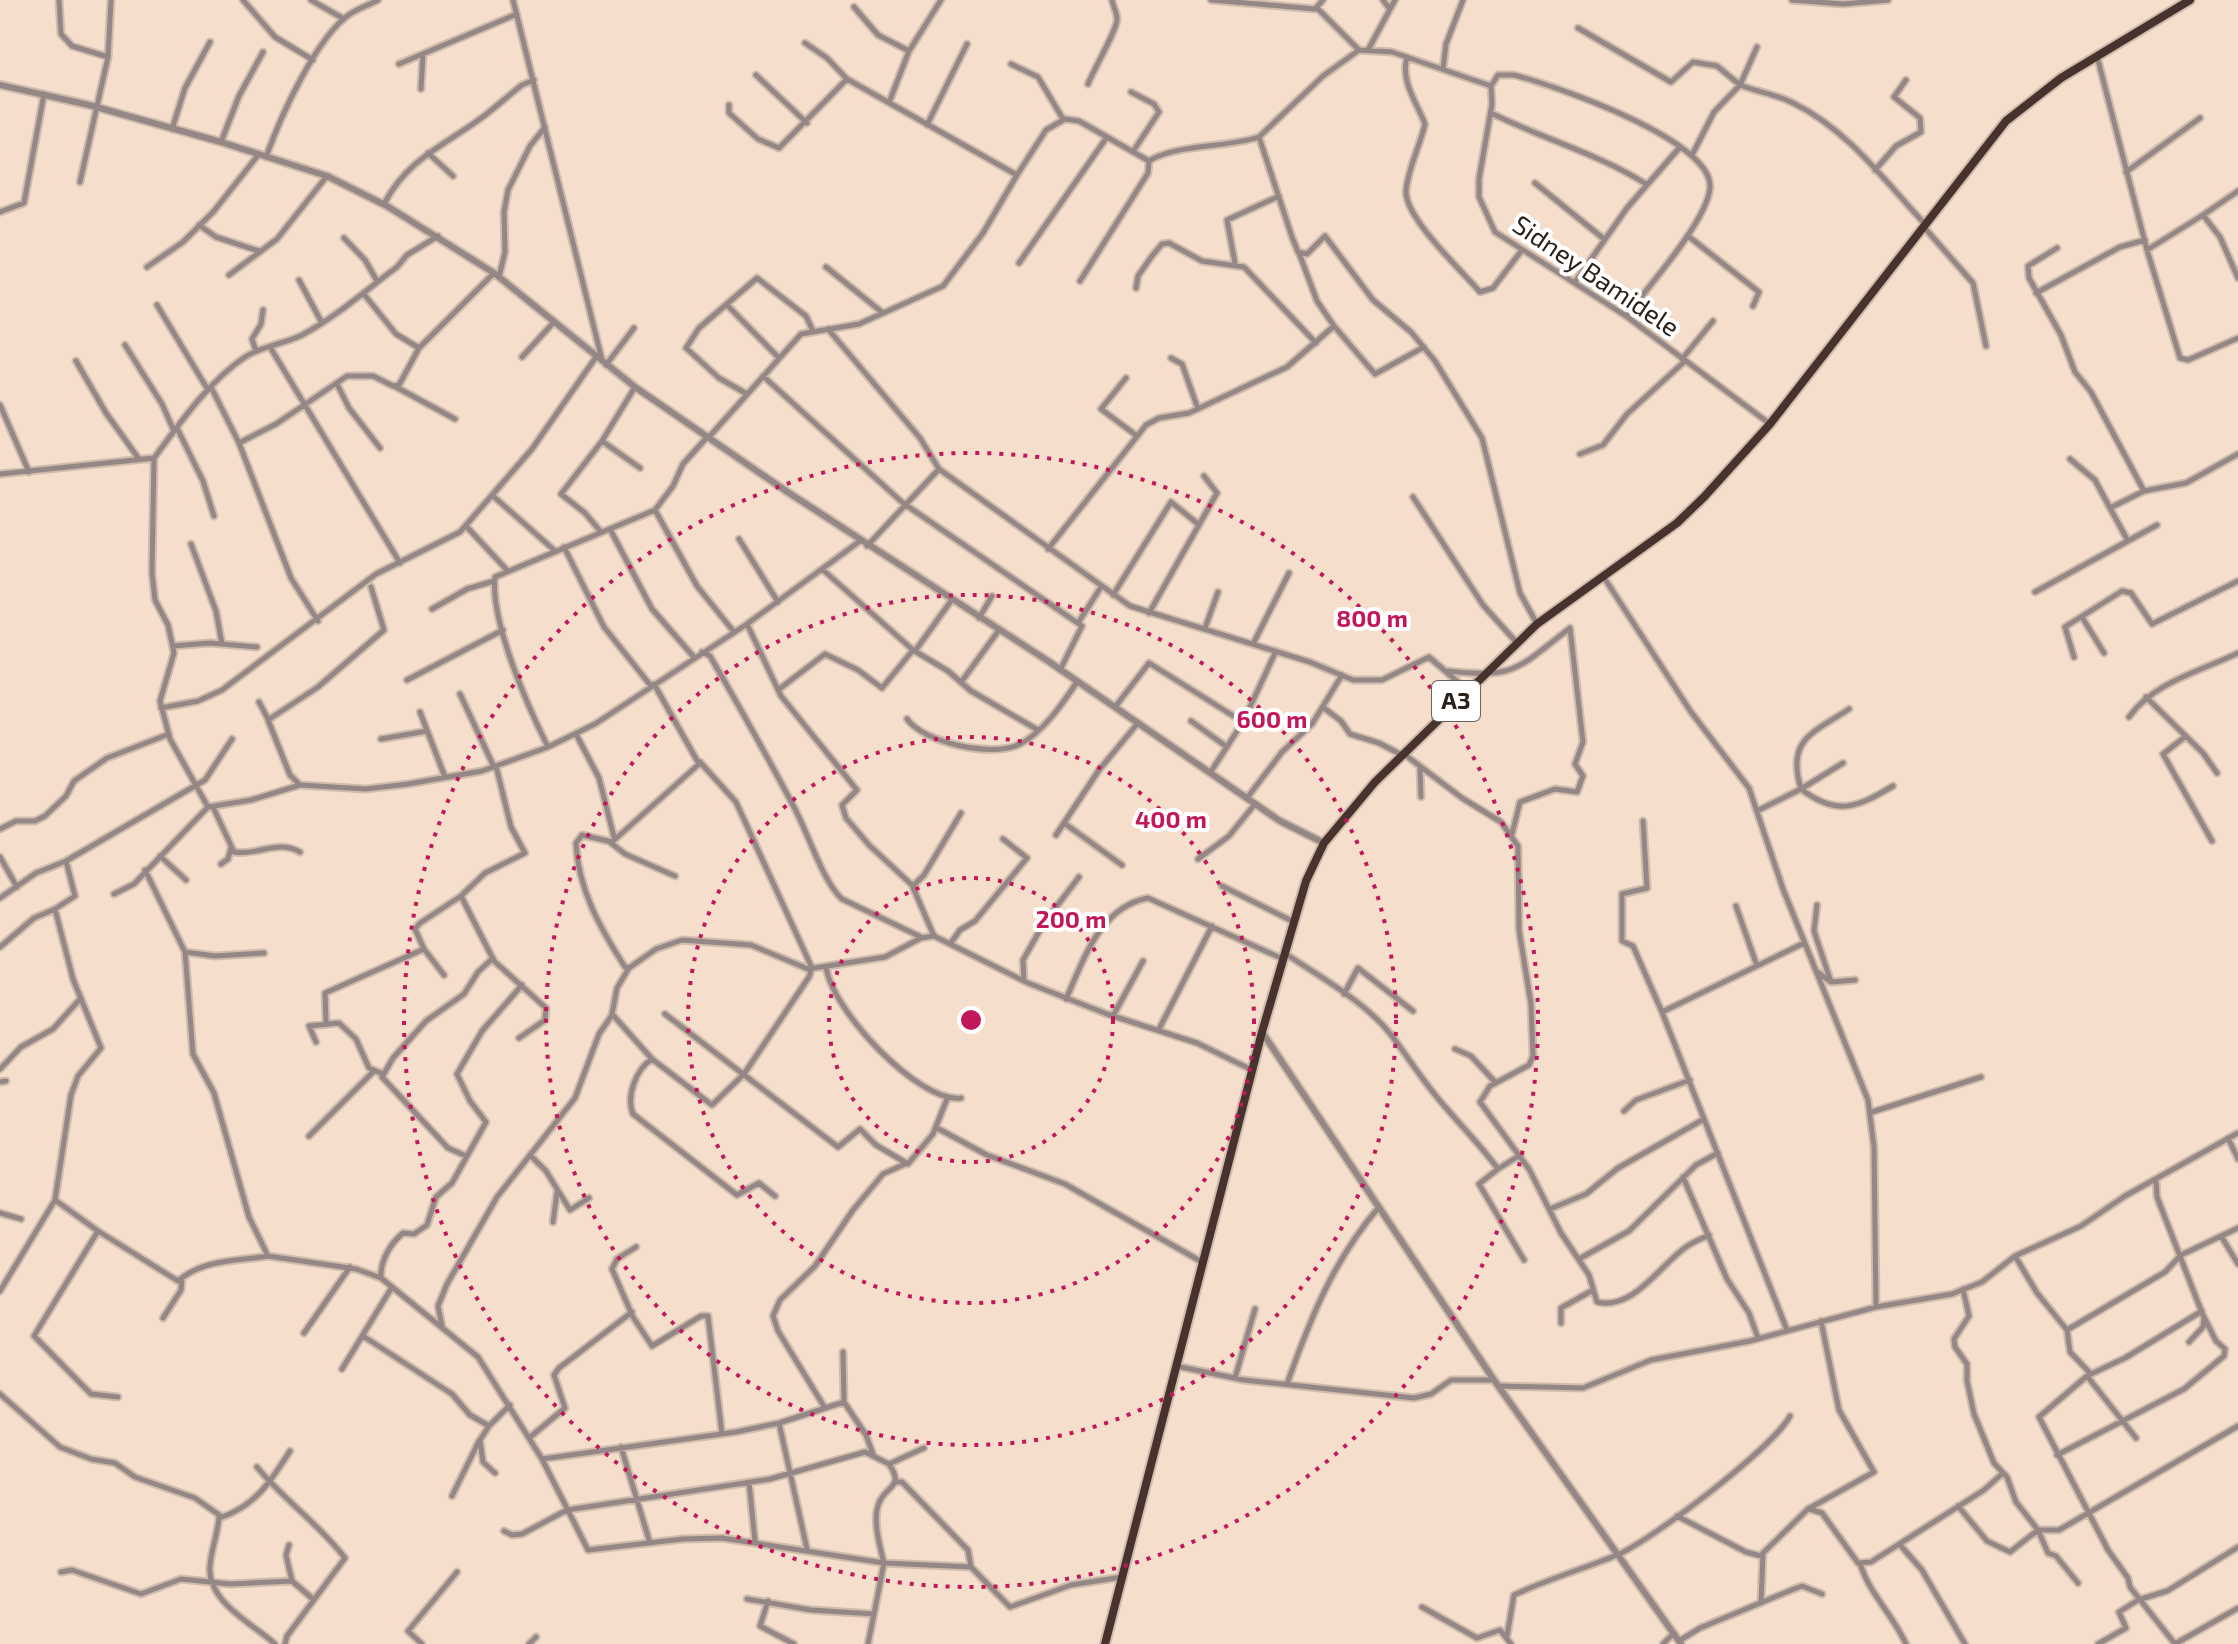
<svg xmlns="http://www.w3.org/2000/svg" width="2238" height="1644" font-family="'Exo 2',sans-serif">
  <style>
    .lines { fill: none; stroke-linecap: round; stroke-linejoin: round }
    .minor-casing { stroke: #d0bcac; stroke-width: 9 }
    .tertiary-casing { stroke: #d0bcac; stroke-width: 10 }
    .trunk-casing { stroke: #d0bcac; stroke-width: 12 }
    .minor { stroke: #948785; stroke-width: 5 }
    .tertiary { stroke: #948785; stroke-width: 6 }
    .trunk { stroke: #48322e; stroke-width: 8 }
    .ring { fill: none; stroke: #c2185b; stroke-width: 4; stroke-dasharray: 4 8 }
    .labels { text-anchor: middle; stroke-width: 8; stroke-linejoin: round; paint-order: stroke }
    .shield { fill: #fff; stroke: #6a645f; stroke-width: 2 }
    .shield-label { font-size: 24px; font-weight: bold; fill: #2a211b }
    .street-label { font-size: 26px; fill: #2a211b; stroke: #fff }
    .centre { fill: #c2185b; stroke: #fff; stroke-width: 4 }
    .ring-label { font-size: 24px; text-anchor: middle; font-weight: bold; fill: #c2185b; stroke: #fff; stroke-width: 8; stroke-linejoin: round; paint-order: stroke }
  </style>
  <rect width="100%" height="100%" fill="#f5decc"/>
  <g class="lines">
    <defs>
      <path id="minor" d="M59,0L61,34L72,46L108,57
        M243,0L275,37L313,60
        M311,0L344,19
        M513,0L602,360
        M1211,0L1315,9L1323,0
        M1383,0L1389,8
        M1792,0L1843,4L1888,0
        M854,7L878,35L909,51L890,100
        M1317,8L1359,50
        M1578,28L1671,82L1693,62L1717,66L1740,85L1757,47
        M805,43L827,58L847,79
        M1368,50L1395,0
        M909,51L941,0
        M2097,56L2147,250L2203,215L2220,237L2238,278
        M1407,57C1400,81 1417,103 1425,124C1420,146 1408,168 1406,191C1405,218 1462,271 1480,292L1493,288L1522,250
        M399,64L517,14
        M1011,64L1038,77L1063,119
        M1443,69L1446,44L1463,0
        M756,75L807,123
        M1088,84C1093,71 1118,28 1117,19C1117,13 1113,6 1112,0
        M1491,86L1498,75H1514C1553,85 1714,140 1710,188C1707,221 1648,287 1626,316
        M421,89L423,54
        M1131,92L1154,104L1159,112L1134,150
        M1491,113C1543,139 1599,154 1646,184
        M927,125L967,44
        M172,129L185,88L210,42
        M221,142L239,96L263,52
        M428,153L453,176
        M1692,155L1714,112L1740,85C1757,92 1776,94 1793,103C1847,129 1884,180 1924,223
        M266,157C280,118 316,37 350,14C359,8 369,5 378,0
        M1149,161C1175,144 1226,148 1259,137
        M1875,170L1896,146L1921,132L1920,118L1894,97L1906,80
        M2126,172L2200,118
        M1017,175L1046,130L1065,119L1079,121L1149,161
        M80,182L108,57L111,0
        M1535,183L1604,239
        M384,204C408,158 444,146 484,116C497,106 509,95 522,85L534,80
        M0,212L24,203L44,94
        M2203,215L2238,191
        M199,225L216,237L259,251
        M1923,226L1973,283L1986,346
        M1688,236L1759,292L1753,306
        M344,238L365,260L377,281
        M2057,248L2028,266L2029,278L2061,335L2075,372L2091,392L2144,491
        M2147,250L2180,358L2188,360L2238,338
        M1019,263L1107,137
        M1235,263L1227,220L1279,196
        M147,267L183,242L214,211L259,154
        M826,267L883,313
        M229,275L277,239L327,176
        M499,277L505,252L504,212L508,190L530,146L545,127
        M299,280L322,323
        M1080,281L1148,173L1149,161
        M1575,282L1627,208L1680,147
        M1136,288L1138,276L1152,256L1162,244L1169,243L1202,261L1244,267L1316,343
        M363,293L396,334L419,348
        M2036,293L2120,247L2145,240
        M157,305L208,390
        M727,305L779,358
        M1334,326L1375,374L1424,347
        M828,329L920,438L939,469L1130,606L1310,662L1353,680H1382L1429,657L1467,690
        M125,345L162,404L174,431
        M270,347L400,563
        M256,351L252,339L261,324L263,310
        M522,357L554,322
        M1171,358L1182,364L1198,409
        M1682,359L1713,321
        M76,361L106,413L139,459
        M606,365L634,328
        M763,376L903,503L1082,626L1060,670
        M1126,378L1101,409L1137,436
        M337,384L349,408L380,448
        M211,387L239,443L291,578L318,621
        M396,387L455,419
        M747,394L719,378L686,348L699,328L757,278L806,316L813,331
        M0,405L29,472
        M177,428L203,481L214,516
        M709,437L801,334L859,324L943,286L983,233L1017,175L847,79L779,148L758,139L729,113V105
        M602,441L640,468
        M239,443L276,424L347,376H373L393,386L399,385L419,348L494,273
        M1580,454L1603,445L1627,414L1685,361
        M154,458C180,423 208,382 245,357C262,346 284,344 302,335C336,317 366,290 397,267L407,255L438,236
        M2070,459L2095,480L2110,508L2144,491L2186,483L2238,454
        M0,474L154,458L152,573L155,600L168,625L174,653L160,701L170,739L208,807
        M492,495L554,550
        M1413,497L1483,605L1517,643
        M2110,508L2128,541
        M655,510L697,586L734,632
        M466,526L506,569
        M611,531L652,609L693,656
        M601,532L585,513L561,494L602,441L635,387
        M739,539L778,602
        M191,544L216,611L222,644
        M867,546L939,469
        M564,547L604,627L651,686
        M1048,549L1146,425L1159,418L1189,413L1287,367L1334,326L1317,301L1299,253
        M822,569L913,650L948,671L971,691L1038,730
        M1603,576L1691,712L1749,788L1783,889L1868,1100L1874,1147L1876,1307
        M2035,592L2157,525
        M1113,595L1171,502L1198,524
        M432,609L467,589L494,581
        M1149,613L1217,493L1204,476
        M2082,617L2104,653
        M979,618L992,596
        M1078,623L1101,587
        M747,624L781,696L857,790L842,805L846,818L869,845L912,885L934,936L1028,983L1107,1014L1197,1043L1252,1070
        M1537,624L1520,593L1482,438L1435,361L1411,332L1373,300L1325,236L1307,254L1298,252L1292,237L1259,137L1323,76L1359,50L1392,52L1491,86L1492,104L1479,179V197L1495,232L1626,316L1770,424
        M1205,628L1218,592
        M1253,644L1289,573
        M173,646L210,643L257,647
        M915,651L951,601
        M702,652L710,656C739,706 767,756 794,807C808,833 823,882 842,899L921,937
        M2074,657L2065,627L2122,591L2131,593L2152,624L2238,581
        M1448,671C1516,679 1518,668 1570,628L1583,742L1575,764L1583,776L1577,792L1555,789L1520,802L1512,834
        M407,680L503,630
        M962,681L999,630
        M654,684L699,764L612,842L582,835L576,843C578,889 600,928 625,967L629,968L656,949L682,940L751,945L808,969L885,957L921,938L934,936
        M778,690L825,654L858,670L882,688L913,650
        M460,694L494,767
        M2146,697L2203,753L2217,773
        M259,702L268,719
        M1115,707L1149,663L1243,722L1210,773
        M161,708L198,701L222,690L376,574L460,532L532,449L596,357
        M1324,708L1341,721L1350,734L1379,743L1402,755
        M420,712L445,777
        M2129,717C2154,682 2201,671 2238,653
        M907,719C924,743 991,757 1018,745C1042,734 1063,703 1077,682
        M1191,721L1227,747
        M1243,722L1276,651
        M576,734L599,778L614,837
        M2186,736L2163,754L2212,841
        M381,739L427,731
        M548,747C528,707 490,621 495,577L655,510L673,486L683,464L708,436
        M1404,754L1462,798L1501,822L1518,846L1519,930L1531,1004L1533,1056L1529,1065L1490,1086L1480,1102L1529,1169L1561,1233L1589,1275L1597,1302C1633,1311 1660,1265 1686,1247C1693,1242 1701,1239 1709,1235
        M1843,763L1801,789C1786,739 1813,733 1849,709
        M496,766L511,827L525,853L485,873L461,896L494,961L546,1008L545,1020L519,1038
        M1420,768L1421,797
        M300,785L290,775L268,720L318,687L384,630L371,587
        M1247,798L1282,752L1312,724L1342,675
        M213,807L234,852C258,856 277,839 300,852
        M1757,811L1801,789C1837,817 1858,807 1893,786
        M1643,821L1647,888L1622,894V941L1633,946L1662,1012
        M1064,823L1122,865
        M0,829L16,821H35L45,816L66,796L74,781L107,758L169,734
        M1056,835L1099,770L1138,723
        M611,843L625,854L675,876
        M160,856L186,880
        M0,857L17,887
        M1198,859L1229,836L1255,804
        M221,864L228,859L231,848
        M145,870L185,952L193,1054L214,1093L249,1217L268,1256L356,1269L381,1278L478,1357L542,1459L736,1432L779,1423L844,1402
        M913,886L924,875L961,813
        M1222,886L1294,922
        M114,894L134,884L208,807L251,800L300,785L366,789L408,784L482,771L548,747L595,724L747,624L860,541
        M0,898L36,873L66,861
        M1817,905L1814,931L1831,982
        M1736,906L1757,966
        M950,944L960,930L975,921L1027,858L1003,839
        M0,947L34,918L55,909
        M424,949L444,975
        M185,952L215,956L264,953
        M1286,954C1320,977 1366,1002 1392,1036C1410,1060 1426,1086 1447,1109C1465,1130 1482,1147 1498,1169L1520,1155
        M826,966C830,1008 918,1103 961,1098
        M629,968L617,988L612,1014L652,1059L712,1105L744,1074L809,977L812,968L736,802L700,762
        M1816,971L1831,982L1855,980
        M1024,981L1023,960L1044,923L1079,877
        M1344,994L1358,968L1413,1011
        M1066,999C1084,959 1100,907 1148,898L1283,959
        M665,1014L838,1147L860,1129L876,1145L908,1164L933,1134L947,1099
        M1113,1016L1143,961
        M326,1022L325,993L424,949L415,929L420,923L461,896
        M1159,1029L1212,926
        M316,1042L309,1026L339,1023L356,1039L369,1068L383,1074
        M1455,1049L1471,1056L1496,1083
        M652,1059C636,1069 626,1096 633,1114L737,1195L759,1183L775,1196
        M0,1069L21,1047L53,1029L81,998
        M0,1082L6,1081
        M1624,1111L1636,1100L1690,1080
        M1872,1112L1981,1077
        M937,1128L987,1155L1065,1184L1202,1262
        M309,1136L374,1071
        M2228,1138L2238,1159
        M530,1155L546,1171L570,1210L589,1198
        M466,1156L448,1148L382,1077L393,1058L426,1021L464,994L478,972L493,958
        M1498,1169L1479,1184L1524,1260
        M1683,1177L1727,1279L1749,1313L1758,1338
        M2156,1179L2157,1197L2204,1318L2203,1327L2189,1342
        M1550,1209L1586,1194L1618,1168L1704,1119
        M0,1213L21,1219
        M553,1222L557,1192
        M98,1231L55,1200L71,1095L78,1076L101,1048L73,979L55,909L75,896L66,861L205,780L232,739
        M2221,1236L2238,1264
        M636,1247L617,1259L612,1269L633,1317L652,1346L701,1316H708L722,1434
        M2015,1256L2037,1293L2067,1330L2165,1272L2181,1255L2238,1228
        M1579,1259L1629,1231L1696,1165L1718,1153
        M381,1278C380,1261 390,1244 403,1233L414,1234L427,1225L436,1197L452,1183L486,1122L470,1101L457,1074L482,1031L522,985
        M1963,1289L1969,1316L1954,1339L1955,1347L1967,1364V1381L1974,1414L1994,1463L2007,1477L2016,1502L2038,1530L2048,1553L2056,1556L2078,1583
        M0,1291L55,1200
        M163,1318L181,1290L182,1278
        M1561,1323V1308L1593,1290
        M442,1326L438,1306L447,1284L497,1197L575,1098L599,1034L612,1015
        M1787,1330L1662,1012L1804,943
        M2067,1330L2070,1352L2091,1374L2125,1358L2202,1311
        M304,1333L350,1267
        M363,1336L452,1394L470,1415L489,1426L480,1440L483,1462L495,1473
        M843,1352L844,1402L866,1435L873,1454
        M1176,1366L1244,1380L1414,1398L1431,1394L1451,1380H1494
        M342,1369L392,1287
        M2087,1376L2039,1417L2108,1550L2128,1578L2130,1587L2175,1644
        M2087,1376L2136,1438
        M1235,1378L1255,1309
        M1287,1384C1310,1319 1334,1259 1379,1207
        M1499,1386L1583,1388L1651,1360L1750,1341L1876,1307L1952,1294L1982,1282L2015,1256L2081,1226L2125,1196L2238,1133
        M0,1394L60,1447L91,1459L115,1463L135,1477L195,1498L222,1517C256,1505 271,1481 290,1451
        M118,1397L91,1394L34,1336L98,1231L178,1281C203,1259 238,1261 268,1256
        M825,1408L778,1331L773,1316L780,1300L815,1266L853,1210L883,1174L905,1164
        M779,1423L807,1549
        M489,1426L510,1405
        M529,1438L565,1408L554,1375L559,1368L632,1312
        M621,1447L650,1543
        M2057,1455L2184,1389L2224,1356L2225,1349L2216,1341L2203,1315
        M542,1459L588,1550L683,1539L722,1538L884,1563C880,1547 872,1519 879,1503C886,1485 905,1488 889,1464L924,1448
        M257,1467C284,1500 319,1524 345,1558L287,1636L285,1644
        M749,1482L755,1541
        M895,1482H902L968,1550L971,1567L1010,1607L1071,1585L1122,1577
        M452,1496L479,1441
        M1958,1506L1987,1541L2010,1552L2038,1530H2059L2238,1426
        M1809,1509L1822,1513L1858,1563L1871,1562L1984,1490L2003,1473
        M1677,1516L1746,1552L1761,1556
        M219,1517C218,1533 211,1550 210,1566C206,1601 253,1624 275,1644
        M504,1531L512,1535L522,1534L567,1510L770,1479L865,1452L889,1464
        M289,1545L286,1555L292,1581
        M1901,1546L1922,1570L1965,1644
        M1860,1563C1869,1594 1892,1613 1906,1644
        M61,1572L72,1570L141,1594L181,1579L230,1584L292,1581L314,1600
        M747,1599L811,1610L874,1614L884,1563L971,1567
        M768,1601L760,1626L794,1644
        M1761,1603L1763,1553L1808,1509L1874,1472L1839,1410L1821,1321
        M1422,1607L1477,1638L1500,1630L1511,1644
        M1507,1636L1514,1595C1548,1579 1583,1569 1617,1555C1652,1540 1773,1448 1790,1416
        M1679,1641L1700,1628L1794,1589L1802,1586L1822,1594
        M422,1644L408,1631L457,1572
        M529,1644L536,1637
        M868,1644L874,1614
        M1663,1644L1674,1633
        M2098,1644L2126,1628L2119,1612L2138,1600L2167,1591L2238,1547
        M2175,1644L2238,1608"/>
      <path id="tertiary" d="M0,85L89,105L221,142L327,176L387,206L494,273L635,387L786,491L1048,661L1280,821L1324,843
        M1262,1032L1494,1380L1681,1644"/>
      <path id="trunk" d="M1105,1644L1262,1032L1306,881L1324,843L1375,782L1537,624L1677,523L1704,497L1770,424L2006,121L2061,78L2190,0"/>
    </defs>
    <use href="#minor" class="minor-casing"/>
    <use href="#tertiary" class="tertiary-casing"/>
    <use href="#trunk" class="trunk-casing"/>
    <use href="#minor" class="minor"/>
    <use href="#tertiary" class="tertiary"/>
    <use href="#trunk" class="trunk"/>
  </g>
  <g class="ring">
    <circle cx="971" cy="1020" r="142"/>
    <circle cx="971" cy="1020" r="283"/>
    <circle cx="971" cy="1020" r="425"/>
    <circle cx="971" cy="1020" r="567"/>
  </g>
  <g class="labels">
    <rect class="shield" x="1432" y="681" width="48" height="40" rx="6"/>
    <g class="shield-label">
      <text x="1456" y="709">A3</text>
    </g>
    <g class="street-label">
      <text transform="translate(1596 276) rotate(34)" y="9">Sidney Bamidele</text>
    </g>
  </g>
  <circle cx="971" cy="1020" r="12" class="centre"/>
  <g class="ring-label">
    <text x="1372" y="627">800 m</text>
    <text x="1272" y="728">600 m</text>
    <text x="1171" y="828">400 m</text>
    <text x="1071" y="928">200 m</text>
  </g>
</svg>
